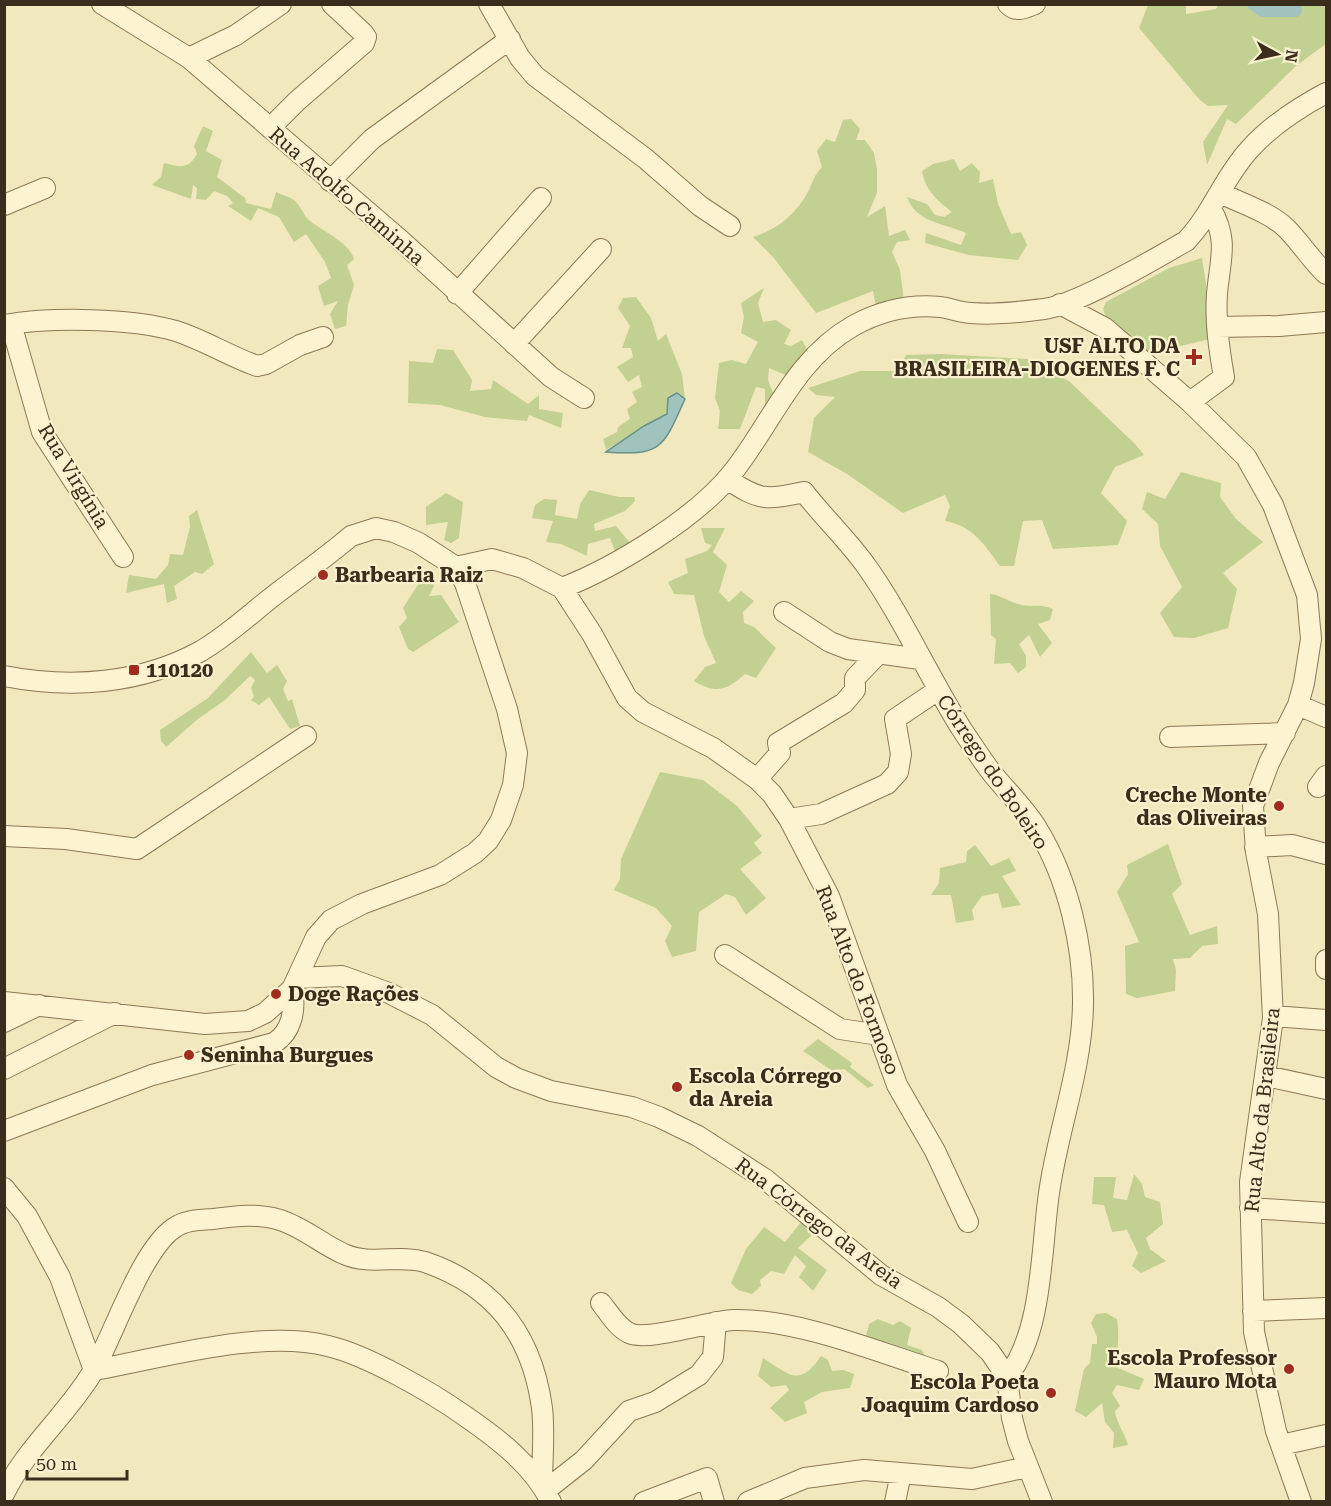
<svg xmlns="http://www.w3.org/2000/svg" width="1331" height="1506" font-family="'Roboto Serif',serif">
  <style>
    .green { fill: #c2d191 }
    .water { fill: #a1c3bd; stroke: #68918c; stroke-width: 1.5 }
    .lines { fill: none; stroke-linecap: round; stroke-linejoin: round }
    .canal { stroke: #a1c3bd; stroke-width: 14 }
    .minor-casing { stroke: #8c7855; stroke-width: 22 }
    .minor { stroke: #fcf4d1; stroke-width: 20 }
    .poi-dot { fill: #a02c1f; stroke: #f9f1ce; stroke-width: 2 }
    .labels { text-anchor: middle; stroke-width: 4.5; stroke-linejoin: round; paint-order: stroke }
    .street-label { font-size: 20px; fill: #3a2d1b; stroke: #f9f1ce }
    .poi-label { font-size: 20px; font-weight: bold; fill: #3a2d1b; stroke: #f9f1ce; text-anchor: start }
  </style>
  <rect width="100%" height="100%" fill="#f2e8bd"/>
  <path class="green" d="M1148,5H1186V14L1216,9L1218,5H1326V44L1296,66L1236,124L1227,119L1207,165L1203,142L1228,105L1208,106L1199,99L1139,28Z
    M851,119L860,129L856,140H865L874,153L877,169V193L867,217L885,206L889,236L905,230L910,240L897,242L892,252L900,270L904,301L877,311L873,291L816,313L773,257L753,237C778,229 795,215 808,192C813,182 814,175 822,167L817,151L826,139L835,142L843,120Z
    M203,126L213,131L206,151L222,160L217,177L245,198L246,203L271,209L276,192C281,195 289,196 294,200C300,205 303,214 308,219C319,230 349,241 354,259L347,265L354,285L348,305L346,326L335,329L330,314L338,301L324,306L318,286L331,278L325,262L306,234L294,242L279,217L258,208L251,221L228,206L233,203L227,196L214,191L206,200L196,199L197,188L193,185L191,199L152,185L161,177L164,163C180,167 188,170 197,154L194,146Z
    M954,159L960,171L972,163L980,172L979,183L993,179L998,204L1011,234L1021,232L1027,245L1018,260L969,255L925,243L926,233L961,245L966,233C944,223 916,223 907,197L927,204L935,215L944,217L952,212C938,201 925,190 922,171L933,164Z
    M1202,258L1214,338L1147,354L1110,328L1103,309L1106,302L1169,268Z
    M764,288L758,303L763,322L776,320L791,330L784,344L791,346L802,340L808,351L790,377L769,368L768,380L774,395L765,414V389L756,387L740,429H718L720,411L715,398L719,363L732,360L746,364L758,342L741,333L744,317L741,303Z
    M636,297L651,318L658,341L666,334L682,374L685,399L677,393L667,414L606,450L603,439L617,432L618,427L630,419L627,409L637,402L632,392L642,387L639,375L628,382L617,367L633,357L631,348H622L630,326L618,308L623,298Z
    M437,349L453,350L472,380L470,391L491,389L493,380L528,404L539,395V409L563,413L561,428L529,415L527,421L485,417L440,405L408,403L409,361L433,363Z
    M940,354L1027,359L1069,381L1135,444L1144,455L1115,467L1101,493L1127,521L1118,545L1053,549L1042,520L1023,521L1014,566H1000C984,544 973,526 945,521L950,506L945,495L903,513L847,474L808,452L814,418L835,397L816,395L808,388L860,371H897L906,355Z
    M1181,472L1221,483L1220,497L1236,519L1263,542L1223,573L1237,589L1228,628L1194,638L1174,637L1160,613L1182,587L1160,546L1158,524L1142,509L1147,492L1165,499Z
    M589,490L619,497H634L635,501L625,511L594,524L595,531L616,526L630,543L616,554L610,538L588,544L587,556L561,544L546,542L553,521L532,518L535,505L544,499L557,500L555,515L577,519L580,504Z
    M446,493L463,502L459,538L451,543L444,540L448,522L426,525V507Z
    M197,510L214,564L202,574L195,572L174,586L177,599L167,603L164,584L126,593L129,575L156,579L168,565L170,554L183,555L190,527L189,516Z
    M701,528H725L713,552L727,565L719,592L729,602L741,591L754,601L743,612L744,623L754,627L776,648L756,678L745,674C726,691 716,694 694,681L705,667L716,663L704,636L694,595L674,594L668,582L688,573L685,559L707,551L712,545L705,543Z
    M429,576L434,586L429,596L441,595L459,622L413,652L408,649L399,627L407,618L403,608L417,586Z
    M990,594C1001,595 1007,601 1018,604C1032,608 1039,603 1053,609L1050,620L1038,624L1052,643L1040,657L1029,635L1019,644L1026,656V667L1018,673L1010,663L994,664L996,639L991,635Z
    M251,652L267,673L277,665L287,681L283,689L288,701L292,699L300,726L290,729L269,697L259,705L251,700L254,697L251,688L255,680L250,676L225,700L198,719L166,747L161,741L160,730L208,698Z
    M660,772L703,780L737,806L762,836L754,843L762,853L740,869L766,898L746,915L735,897L726,894L699,912L696,951L672,957L665,941L672,926L656,908L614,890L620,879L621,859Z
    M1168,844L1182,884L1172,894L1190,935L1217,926L1218,944L1202,946L1190,958L1173,959L1176,970L1175,991L1137,998L1126,994L1125,946L1139,942L1117,892L1128,874L1127,865Z
    M975,845L991,866L1009,858L1016,871L1002,876L1021,905L1002,908L998,893L982,896L972,910L974,920L956,923L951,895H931L939,883L940,868L966,862L967,851Z
    M818,1039L852,1063L850,1067L874,1085L868,1088L844,1069L831,1070L803,1051Z
    M1134,1174L1142,1184L1145,1197L1160,1202L1163,1224L1146,1238L1150,1249L1166,1261L1141,1273L1132,1266L1138,1253L1127,1230L1112,1232L1104,1205L1092,1204L1094,1177H1116L1113,1198L1127,1200Z
    M805,1217L819,1228L798,1248L827,1270L813,1291L799,1277L806,1266L795,1255L784,1274L771,1271L760,1280L761,1286L752,1294L738,1290L731,1283L746,1249L764,1227L785,1242Z
    M1106,1313L1117,1319C1120,1336 1116,1351 1118,1368L1144,1379L1139,1390L1117,1385L1112,1393L1120,1406L1115,1411C1117,1424 1124,1432 1128,1445L1113,1448L1114,1433L1105,1422L1102,1403L1086,1417L1075,1411L1084,1369L1090,1363L1092,1344H1097V1337L1091,1323L1096,1314Z
    M878,1319L893,1325L900,1321L911,1328L907,1345L922,1350L927,1360L898,1356L891,1343L865,1340L869,1324Z
    M821,1356L828,1360L832,1371L843,1370L854,1374L850,1388L822,1392L804,1402L807,1413L785,1422L770,1408L789,1390L786,1385L771,1387L758,1376L763,1358C790,1375 799,1388 821,1356Z"/>
  <path class="water" d="M677,393L685,399C663,448 662,456 606,452L644,426L667,414L668,398Z"/>
  <g class="lines">
    <path class="canal" d="M1254,4L1263,10H1295"/>
    <defs>
      <path id="minor" d="M102,4L189,58L397,237L551,377L584,398
        M489,4L520,58L535,76L646,159L700,206L730,226
        M1008,4C1016,13 1025,8 1035,4
        M189,58L236,35L281,4
        M270,128L297,101L364,43L366,37L363,33L332,4
        M330,181L372,139L510,39
        M1220,193C1241,203 1269,212 1286,228C1301,243 1311,260 1326,274
        M4,205L45,188
        M457,294L541,198
        M1060,304L1105,328L1190,402L1246,457L1273,505L1307,595L1311,639L1304,683L1298,705L1269,763L1253,806L1256,852L1268,914L1273,1018L1250,1182L1254,1332L1276,1431L1301,1502
        M11,324L42,432L123,557
        M4,325C51,317 131,318 176,331C204,340 229,356 257,366L266,364L300,345L323,337
        M1217,327L1279,326L1326,322
        M514,344L601,249
        M1190,402L1224,377C1219,349 1215,322 1217,294C1220,259 1229,241 1211,209
        M727,479C760,501 766,500 804,492C824,518 848,540 867,567C903,618 928,675 961,728C971,743 981,759 992,773C1007,792 1025,808 1038,830C1068,879 1084,947 1083,1004C1082,1069 1058,1129 1049,1193C1041,1248 1043,1333 1007,1377
        M562,588C616,567 698,517 733,472C773,421 795,359 853,326C880,311 908,304 940,307C950,308 961,313 971,313C995,315 1020,312 1044,309C1077,305 1155,259 1186,241C1212,214 1224,177 1249,150C1270,126 1298,108 1326,93
        M784,612L830,642L848,649L920,659
        M4,676C71,689 141,684 201,651C225,637 246,618 267,601C295,579 324,559 351,536L376,528L394,532L419,543L456,567L492,559L523,568L562,588L592,634L627,698L643,712L713,748L757,779L772,794L789,819L829,896L897,1085L935,1151L968,1222
        M1298,705L1326,717
        M1170,737L1285,733
        M757,779L780,753L778,743L844,703L855,690V678L879,653
        M1318,787L1326,776
        M789,819L821,814L887,784L898,772L901,754L895,719L938,690
        M4,836L66,839L137,849L306,736
        M1255,847L1292,845L1326,854
        M725,955L840,1029L879,1035
        M1326,960V969
        M297,978L342,976L389,993L432,1015L496,1067L516,1078L551,1091L632,1107L659,1117L698,1136L765,1179L881,1275L938,1307L961,1324L990,1352L1007,1377L1012,1418L1018,1441L1042,1502
        M4,1002L205,1024L248,1021L265,1013L292,989L316,937L331,920L362,904L440,875L475,853L488,841L501,820L513,785L517,753L507,709L465,583L456,567
        M1273,1016L1326,1020
        M4,1022L39,1005
        M4,1069L115,1013
        M1266,1076L1326,1089
        M4,1131L152,1075L274,1043C292,1032 296,1009 292,989
        M4,1188L27,1216L60,1277L94,1370
        M1250,1208L1326,1213
        M601,1303C609,1313 617,1327 629,1333C646,1342 711,1321 733,1320C796,1318 878,1352 938,1371
        M1253,1311L1326,1308
        M94,1370C163,1358 259,1329 328,1346C367,1355 431,1392 465,1416C497,1438 534,1466 551,1502
        M1281,1445L1326,1435
        M546,1490L584,1460L629,1411L655,1402L699,1375L713,1357L716,1322
        M4,1494C26,1448 66,1416 92,1373C113,1337 141,1250 174,1228C185,1220 200,1220 213,1219C236,1216 258,1213 280,1220C303,1227 323,1245 344,1254C370,1266 399,1254 425,1262C495,1286 532,1335 542,1408C545,1433 542,1460 542,1485
        M644,1502L707,1478L714,1502
        M748,1502L805,1478L864,1470L972,1479L1027,1467
        M895,1502L901,1473"/>
    </defs>
    <use href="#minor" class="minor-casing"/>
    <use href="#minor" class="minor"/>
  </g>
  <g class="poi-dot">
    <path d="M1191 348h6v6h6v6h-6v6h-6v-6h-6v-6h6z"/>
    <circle cx="323" cy="575" r="6"/>
    <rect x="128" y="664" width="12" height="12" rx="3"/>
    <circle cx="1279" cy="806" r="6"/>
    <circle cx="276" cy="994" r="6"/>
    <circle cx="189" cy="1055" r="6"/>
    <circle cx="677" cy="1087" r="6"/>
    <circle cx="1289" cy="1369" r="6"/>
    <circle cx="1051" cy="1393" r="6"/>
  </g>
  <g class="labels">
    <g class="street-label">
      <text transform="translate(347 196) rotate(41)" y="7">Rua Adolfo Caminha</text>
      <text transform="translate(74 476) rotate(59)" y="7">Rua Virgínia</text>
      <text transform="translate(993 772) rotate(56)" y="7">Córrego do Boleiro</text>
      <text transform="translate(858 980) rotate(69)" y="7">Rua Alto do Formoso</text>
      <text transform="translate(1262 1110) rotate(-84)" y="7">Rua Alto da Brasileira</text>
      <text transform="translate(819 1223) rotate(37)" y="7">Rua Córrego da Areia</text>
    </g>
    <g class="poi-label">
      <text x="1180" y="353" text-anchor="end">USF ALTO DA<tspan x="1180" dy="23">BRASILEIRA-DIOGENES F. C</tspan></text>
      <text x="335" y="582">Barbearia Raiz</text>
      <text x="146" y="677">110120</text>
      <text x="1267" y="802" text-anchor="end">Creche Monte<tspan x="1267" dy="23">das Oliveiras</tspan></text>
      <text x="288" y="1001">Doge Rações</text>
      <text x="201" y="1062">Seninha Burgues</text>
      <text x="689" y="1083">Escola Córrego<tspan x="689" dy="23">da Areia</tspan></text>
      <text x="1277" y="1365" text-anchor="end">Escola Professor<tspan x="1277" dy="23">Mauro Mota</tspan></text>
      <text x="1039" y="1389" text-anchor="end">Escola Poeta<tspan x="1039" dy="23">Joaquim Cardoso</tspan></text>
    </g>
  </g>
  <rect width="1331" height="1506" fill="none" stroke="#3a2d1b" stroke-width="12"/>
  <g transform="translate(1277 54) rotate(98)" stroke="#f9f1ce" stroke-width="4.5" paint-order="stroke">
  <path d="M0-4.5L10 22L0 15L-10 22Z" fill="#3a2d1b"/>
  <text y="-9" font-size="16" font-weight="bold" text-anchor="middle" fill="#3a2d1b">N</text>
  </g>
  <path d="M27 1470v9h100v-9" fill="none" stroke="#3a2d1b" stroke-width="3"/>
  <text x="36" y="1470" font-size="18" fill="#3a2d1b" stroke="#f9f1ce" stroke-width="4.5" paint-order="stroke">50 m</text>
</svg>
